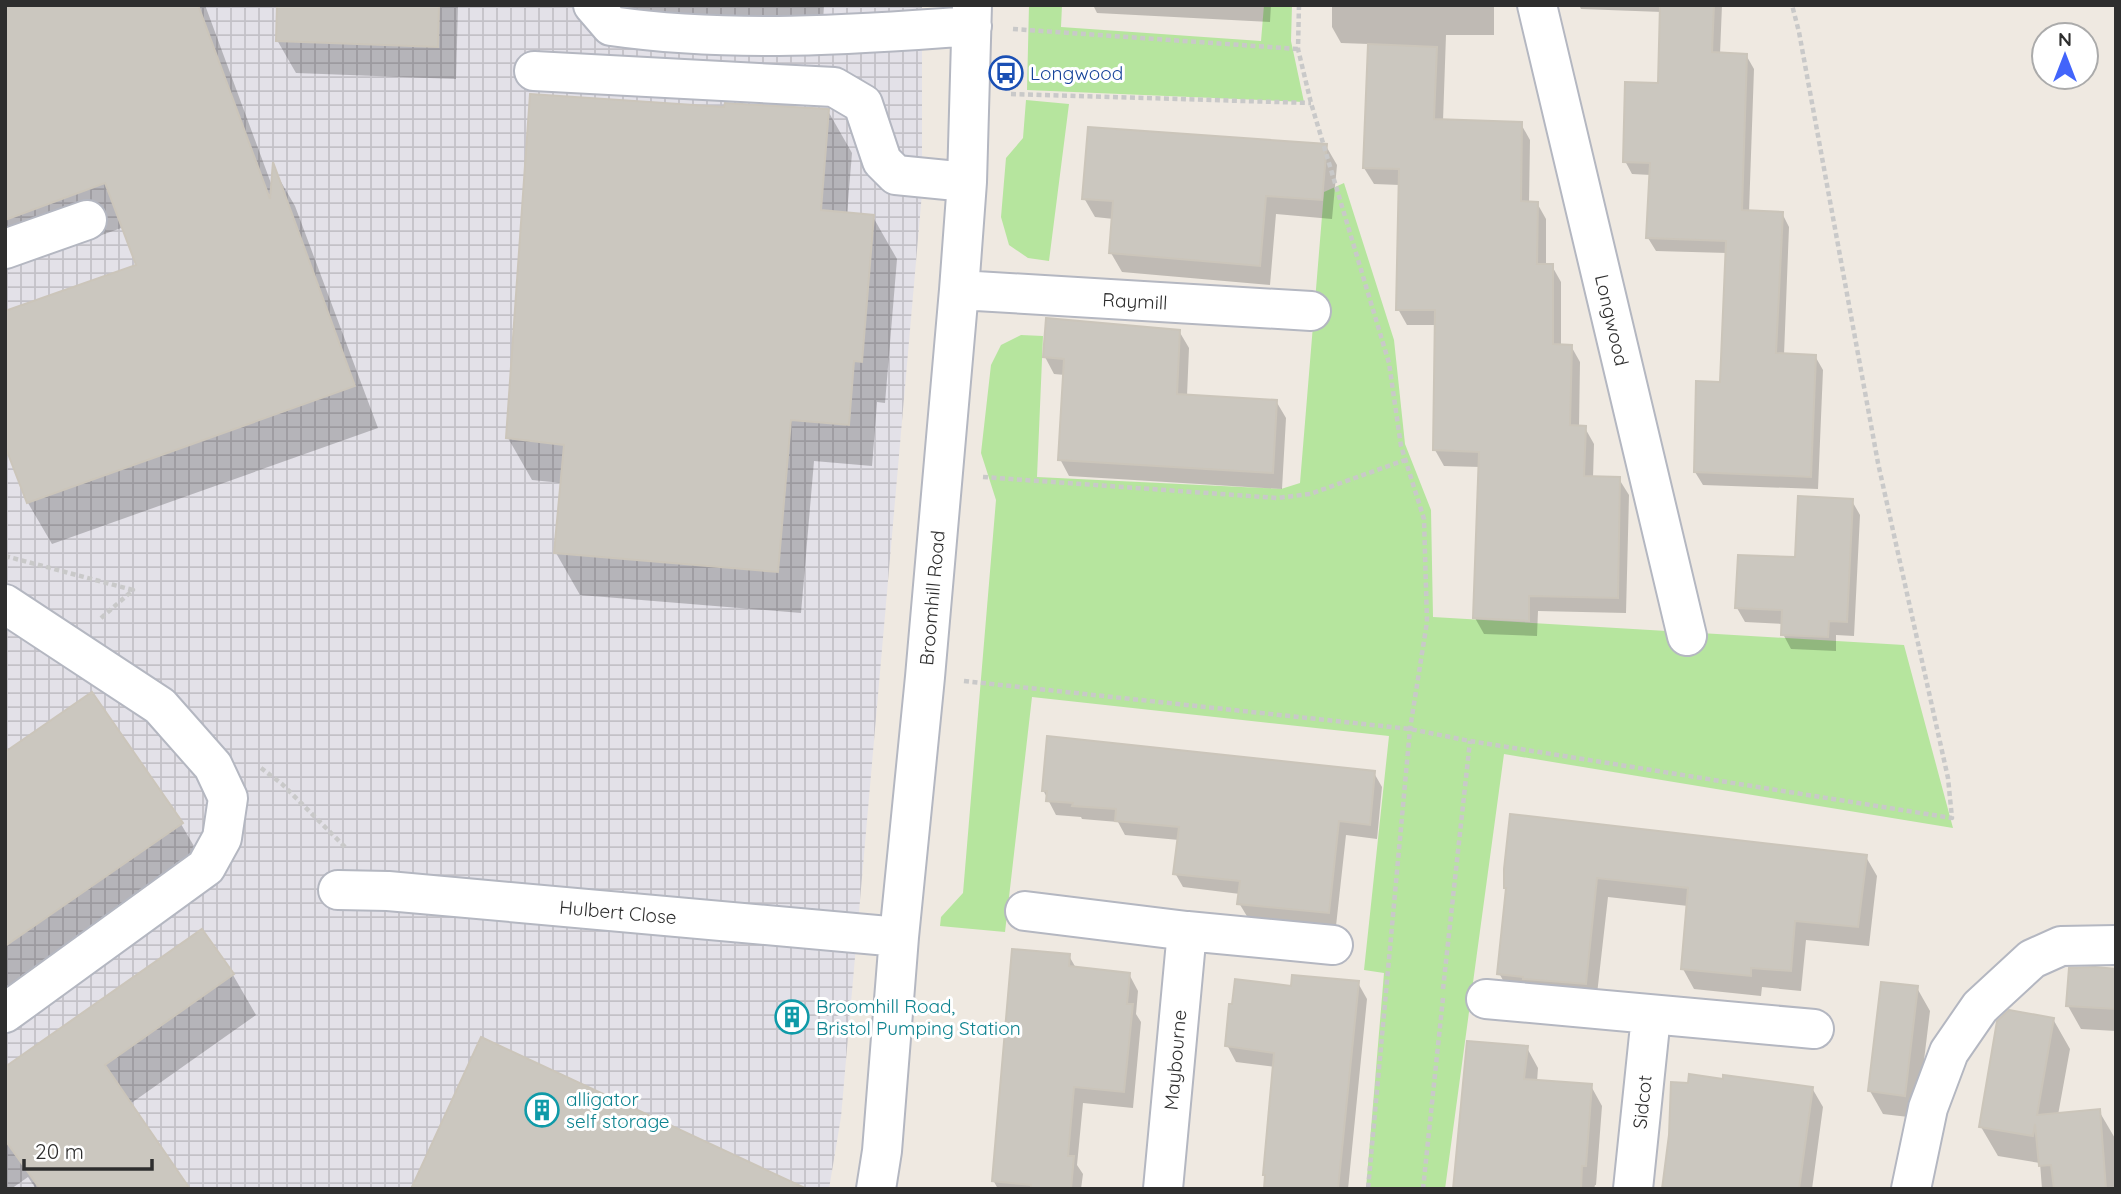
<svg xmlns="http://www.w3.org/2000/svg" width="2121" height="1194" font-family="Quicksand,sans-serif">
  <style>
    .industrial { fill: url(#industrial-grid) }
    .green { fill: #b6e59e }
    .shadow { fill: #0003 }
    .building { fill: #cbc7bf; stroke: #cbc5ba; stroke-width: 2 }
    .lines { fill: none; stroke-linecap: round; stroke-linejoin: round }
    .minor-casing { stroke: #b4b7c1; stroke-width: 42 }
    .path { stroke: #c9c9c9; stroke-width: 4.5; stroke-dasharray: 5 3.5; stroke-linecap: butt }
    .minor { stroke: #fff; stroke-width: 38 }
    .labels { text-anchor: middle; stroke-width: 6; stroke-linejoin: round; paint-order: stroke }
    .transit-label { font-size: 19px; fill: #164399; stroke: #fff; text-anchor: start }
    .street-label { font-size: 19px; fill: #2e2e2e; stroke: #fff }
    .culture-label { font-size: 19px; fill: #0d838f; stroke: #fff; text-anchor: start }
  </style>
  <defs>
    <pattern id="industrial-grid" width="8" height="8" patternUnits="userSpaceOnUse" patternTransform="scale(1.75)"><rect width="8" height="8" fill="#e3e1e8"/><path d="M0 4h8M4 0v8" fill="none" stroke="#c3c1c7"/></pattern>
  </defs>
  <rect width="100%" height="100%" fill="#efe9e1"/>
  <path class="industrial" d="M5,5H922V193L841,1117L829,1189H5Z"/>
  <path class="green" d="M1029,5H1062L1061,27L1261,41L1264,5H1292L1291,41L1304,102L1027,90Z
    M1026,100L1069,104L1049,261L1028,258L1009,245L1001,217L1006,158L1023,138Z
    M1344,183L1394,340L1405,444L1431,510L1433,617L1904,645L1953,828L1504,754L1445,1189H1366L1384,973L1364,970L1389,736L1032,697L1005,932L940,926L941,917L963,893L996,500L981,453L991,365L1001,345L1021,335L1043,336L1037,477L1281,489L1300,483L1324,192Z"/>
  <path class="shadow" d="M5,5H205L272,186L273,168L295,206L378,428L52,544L28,503L5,441L138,266L124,227L5,270Z
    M278,5H458L456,79L296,73L277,40Z
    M618,5H824L821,55L727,54L624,16Z
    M1093,5H1271L1270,22L1097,13Z
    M1332,5H1494V35H1446L1443,121L1521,124L1530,140L1529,203H1537L1546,219V266H1552L1561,282V346H1571L1580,362L1579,427L1585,428L1594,444L1593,478L1619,479L1629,495L1626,613L1538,611L1537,636L1484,634L1475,618L1480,467L1444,466L1435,450L1437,325H1407L1398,309L1400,185L1374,184L1364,168L1369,44L1341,43L1332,27Z
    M1579,5H1722L1720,54L1746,55L1754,69L1749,212L1782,213L1789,227L1784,355L1815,356L1823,370L1818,489L1703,485L1695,472L1722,384L1727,253L1656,251L1648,238L1651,175L1632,174L1625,161L1660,85L1662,12L1581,9Z
    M726,108L828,111L852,153L847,214L873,217L897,259L885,403L877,402L872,466L814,461L801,613L580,595L556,553L562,483L532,480L508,438Z
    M1326,146L1337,165L1332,219L1276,214L1270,285L1122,272L1111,253L1114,219L1095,217L1084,198Z
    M1179,331L1189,348L1187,396L1276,401L1286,418L1282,489L1069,476L1060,459L1065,375L1054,374L1045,357Z
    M1852,501L1860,515L1854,636L1836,635V651L1791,649L1783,634V624L1745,622L1737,608L1797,559Z
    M5,754L181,824L205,865L5,1004Z
    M1374,773L1382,787L1377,839L1346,835L1336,926L1248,918L1239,903L1240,894L1183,887L1175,873L1179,840L1125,835L1118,822L1082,819L1081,817L1056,815L1043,790Z
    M1866,857L1877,876L1869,946L1806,940L1801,991L1762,987L1761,996L1694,989L1683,969L1688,906L1608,897L1596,1003L1510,993L1499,973L1507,891L1505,887L1506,869Z
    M201,931L233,975L256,1015L130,1104L188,1189H36L28,1177L11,1189H5V1070Z
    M1069,956L1076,968L1129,974L1138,991L1136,1014L1141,1022L1133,1108L1083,1103L1077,1165L1083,1174L1081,1189H998L993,1180Z
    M2116,970V1031L2081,1029L2068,1006Z
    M1358,983L1367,999L1348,1189H1266L1267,1178L1265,1175L1275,1067L1236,1062L1227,1045L1292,988Z
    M1917,988L1930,1011L1917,1118L1883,1114L1870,1091Z
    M2053,1019L2070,1049L2058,1115L2099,1111L2116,1140V1189H2042L2040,1163L1998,1156L1981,1127Z
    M1527,1048L1538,1068L1537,1082L1591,1086L1602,1106L1596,1185H1595L1594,1189H1455Z
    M1812,1088L1823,1107L1812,1189H1664Z"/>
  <path class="building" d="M5,5H198L270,199L273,162L355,386L27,503L5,446V311L136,265L105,183L5,220Z
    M277,5H439L438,47L276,41Z
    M1660,5H1714L1712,52L1747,54L1742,210L1783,212L1776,353L1816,355L1811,477L1694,472L1696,381L1720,382L1726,241L1646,238L1650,163L1623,162L1625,82L1658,83Z
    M1368,44L1437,47L1434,119L1522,122L1521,201L1538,202L1537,264H1553V344L1572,345L1570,425L1586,426L1584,476L1620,477L1618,598L1529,596V621L1473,618L1479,452L1433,450L1435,310H1396L1399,169L1363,168Z
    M530,94L724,107L725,103L829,109L821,210L874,215L862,362L854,361L849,425L791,420L778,572L554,553L564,445L506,438Z
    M1088,127L1327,144L1322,200L1266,196L1260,266L1109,253L1113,201L1082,199Z
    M1046,318L1180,330L1177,394L1277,400L1273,473L1058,460L1064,359L1043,357Z
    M1798,496L1853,499L1847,622L1829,621L1828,637L1781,635L1782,610L1735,608L1738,555L1795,557Z
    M92,692L183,823L5,946V752Z
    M1047,736L1375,771L1370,825L1339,821L1329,913L1237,904L1240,881L1173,874L1179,827L1115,821L1116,809L1072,806L1073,803L1046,801L1047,791H1042Z
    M1510,814L1867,855L1858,927L1795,921L1791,971L1751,968V976L1681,969L1688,888L1597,878L1586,984L1523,979V977L1497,974L1506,888H1504V869Z
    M202,929L234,974L105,1065L190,1189H40L5,1140V1067Z
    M1012,949L1070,954L1069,966L1130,973L1127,1004H1133L1124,1092L1074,1087L1068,1156H1074L1071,1189H1031V1185L992,1181Z
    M2095,967L2116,969V1009L2066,1006L2069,968Z
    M1292,975L1359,981L1338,1189H1264L1265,1175H1263L1274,1053L1225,1046L1229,1004H1232L1235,979L1291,986Z
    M1881,982L1918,986L1905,1096L1868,1091Z
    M2009,1010L2054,1018L2037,1115L2100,1109L2106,1189H2054L2051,1165L2039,1166L2035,1124L2033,1136L1979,1127L1997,1021Z
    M481,1037L807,1189H411Z
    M1467,1041L1528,1046L1524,1079L1592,1084L1586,1166H1582L1581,1189H1453Z
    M1689,1074L1723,1079V1075L1813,1087L1799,1189H1662L1669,1135L1671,1082L1688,1083Z"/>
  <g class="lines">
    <defs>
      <path id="minor" d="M593,5L611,26C730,43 852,35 972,26
        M1537,5L1687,636
        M534,71L834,87L863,104L882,161L896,175L967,182
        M5,249L87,220
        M959,290L1311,311
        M5,604L160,706L213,766L228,798L222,838L206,867L5,1013
        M338,890L388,891L899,937
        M1025,911L1187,931L1333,945
        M1486,999L1814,1029
        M876,1189L882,1151L899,937L925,677L959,290L967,182L972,5
        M1163,1189L1187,931
        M1633,1189L1651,1016
        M1911,1189L1928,1108L1949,1052L1980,1007L2032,959L2061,946L2116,945"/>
    </defs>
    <use href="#minor" class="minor-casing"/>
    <path class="path" d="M1299,5L1298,49L1311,103L1389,363L1401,446L1424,519L1427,622L1410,729L1368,1189
      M1013,29L1298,49
      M1011,94L1311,103
      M983,477L1277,498L1310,494L1405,460
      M5,556L133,590L100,619
      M964,681L1410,729L1470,741L1952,818L1948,778L1878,463L1799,32L1792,5
      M261,768L282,784L346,848
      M1443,989L1470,741
      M1423,1189L1443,998"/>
    <use href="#minor" class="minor"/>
  </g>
  <defs>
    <symbol id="bus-ring" viewBox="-11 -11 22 22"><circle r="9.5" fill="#fff" stroke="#1a4fb4" stroke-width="1.5"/><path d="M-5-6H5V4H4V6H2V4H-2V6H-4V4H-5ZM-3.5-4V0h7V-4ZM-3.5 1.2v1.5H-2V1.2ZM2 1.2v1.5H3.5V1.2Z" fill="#1a4fb4"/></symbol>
    <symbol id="building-ring" viewBox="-11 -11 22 22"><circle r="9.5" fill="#fff" stroke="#0f9aa8" stroke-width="1.5"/><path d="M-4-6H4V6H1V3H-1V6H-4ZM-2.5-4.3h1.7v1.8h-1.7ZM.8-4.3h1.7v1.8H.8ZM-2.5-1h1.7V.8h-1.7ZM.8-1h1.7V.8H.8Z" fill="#0f9aa8"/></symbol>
  </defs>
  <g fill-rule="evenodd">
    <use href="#bus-ring" x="987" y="54" width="38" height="38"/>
    <use href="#building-ring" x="773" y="998" width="38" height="38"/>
    <use href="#building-ring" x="523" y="1091" width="38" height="38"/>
  </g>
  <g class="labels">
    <g class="transit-label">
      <text x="1030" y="80">Longwood</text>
    </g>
    <g class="street-label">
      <text transform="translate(1135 301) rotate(3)" y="7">Raymill</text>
      <text transform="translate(1612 320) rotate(77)" y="7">Longwood</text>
      <text transform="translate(932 598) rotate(-85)" y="7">Broomhill Road</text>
      <text transform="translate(618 912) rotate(5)" y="7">Hulbert Close</text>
      <text transform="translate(1175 1060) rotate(-85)" y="7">Maybourne</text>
      <text transform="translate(1642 1102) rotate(-84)" y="7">Sidcot</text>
    </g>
    <g class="culture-label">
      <text x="816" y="1013">Broomhill Road,<tspan x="816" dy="22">Bristol Pumping Station</tspan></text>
      <text x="566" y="1106">alligator<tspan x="566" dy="22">self storage</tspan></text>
    </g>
  </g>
  <rect width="2121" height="1194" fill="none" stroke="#2e2e2e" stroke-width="14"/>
  <g transform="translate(2065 56)"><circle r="33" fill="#ffffff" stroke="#ababab" stroke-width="2"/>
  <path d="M0-5L12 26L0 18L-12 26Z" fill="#4264fb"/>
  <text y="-10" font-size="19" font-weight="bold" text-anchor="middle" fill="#2e2e2e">N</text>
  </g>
  <path d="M24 1159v10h128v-10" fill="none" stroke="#2e2e2e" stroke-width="3.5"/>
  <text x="35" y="1159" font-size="21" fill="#2e2e2e" stroke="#ffffff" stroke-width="5" paint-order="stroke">20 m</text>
</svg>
